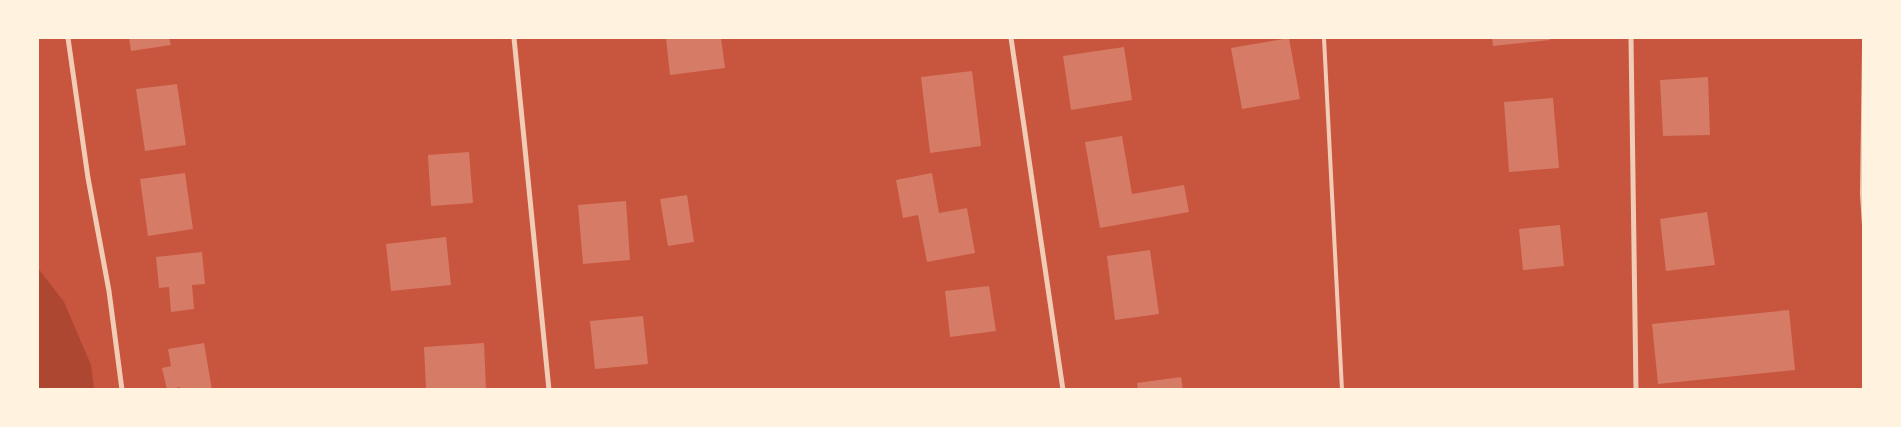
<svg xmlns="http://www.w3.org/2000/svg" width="1901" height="427" font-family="Roboto,sans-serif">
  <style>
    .green { fill: #ae4732 }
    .building { fill: #d67c66 }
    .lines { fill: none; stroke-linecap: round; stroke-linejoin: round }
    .service { stroke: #f1ccb7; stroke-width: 4 }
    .minor { stroke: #f1ccb7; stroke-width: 5 }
  </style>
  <rect width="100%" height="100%" fill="#c8553d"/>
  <path class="green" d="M38,268L64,302L91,365L94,389H38Z"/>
  <path class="building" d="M129,38H169L171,45L131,51Z
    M666,38H721L725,68L670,75Z
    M1289,38L1300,99L1242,109L1231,48Z
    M1492,38H1550V40L1493,46Z
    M1124,47L1132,100L1071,110L1063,56Z
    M972,71L981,146L930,153L921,77Z
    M1708,77L1710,135L1663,136L1660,80Z
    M177,84L186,145L145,151L136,89Z
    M1553,98L1559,168L1509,172L1504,102Z
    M1122,136L1132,194L1184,185L1189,212L1100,228L1085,142Z
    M469,152L473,203L431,206L428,155Z
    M185,173L193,229L148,236L140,179Z
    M932,173L939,213L967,208L975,253L927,262L918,215L903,218L896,180Z
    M687,195L694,242L668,246L660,199Z
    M626,201L630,260L583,264L578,205Z
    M1707,212L1715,265L1666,271L1660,219Z
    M1560,225L1564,266L1523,270L1519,229Z
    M446,237L451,285L391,291L386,244Z
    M1150,250L1159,314L1115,320L1107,256Z
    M202,252L205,284L192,285L194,309L171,312L169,287L159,288L156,257Z
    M989,286L996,331L950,337L945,291Z
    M1789,310L1795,370L1658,384L1652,324Z
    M643,316L648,364L595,369L590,321Z
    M204,343L212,390H180V387L167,390L162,368L171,366L168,349Z
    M484,343L486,390H426L424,347Z
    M1181,377L1183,390H1138L1137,383Z"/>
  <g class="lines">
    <path class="service" d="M1324,38L1342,390
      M1864,45L1862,194L1864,226"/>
    <path class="minor" d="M68,38L88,178L109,291L122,390
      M514,38L549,390
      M1011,38L1063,390
      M1631,38L1636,390"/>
  </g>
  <rect width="1901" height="427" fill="none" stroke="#fff3e0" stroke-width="78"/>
</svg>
